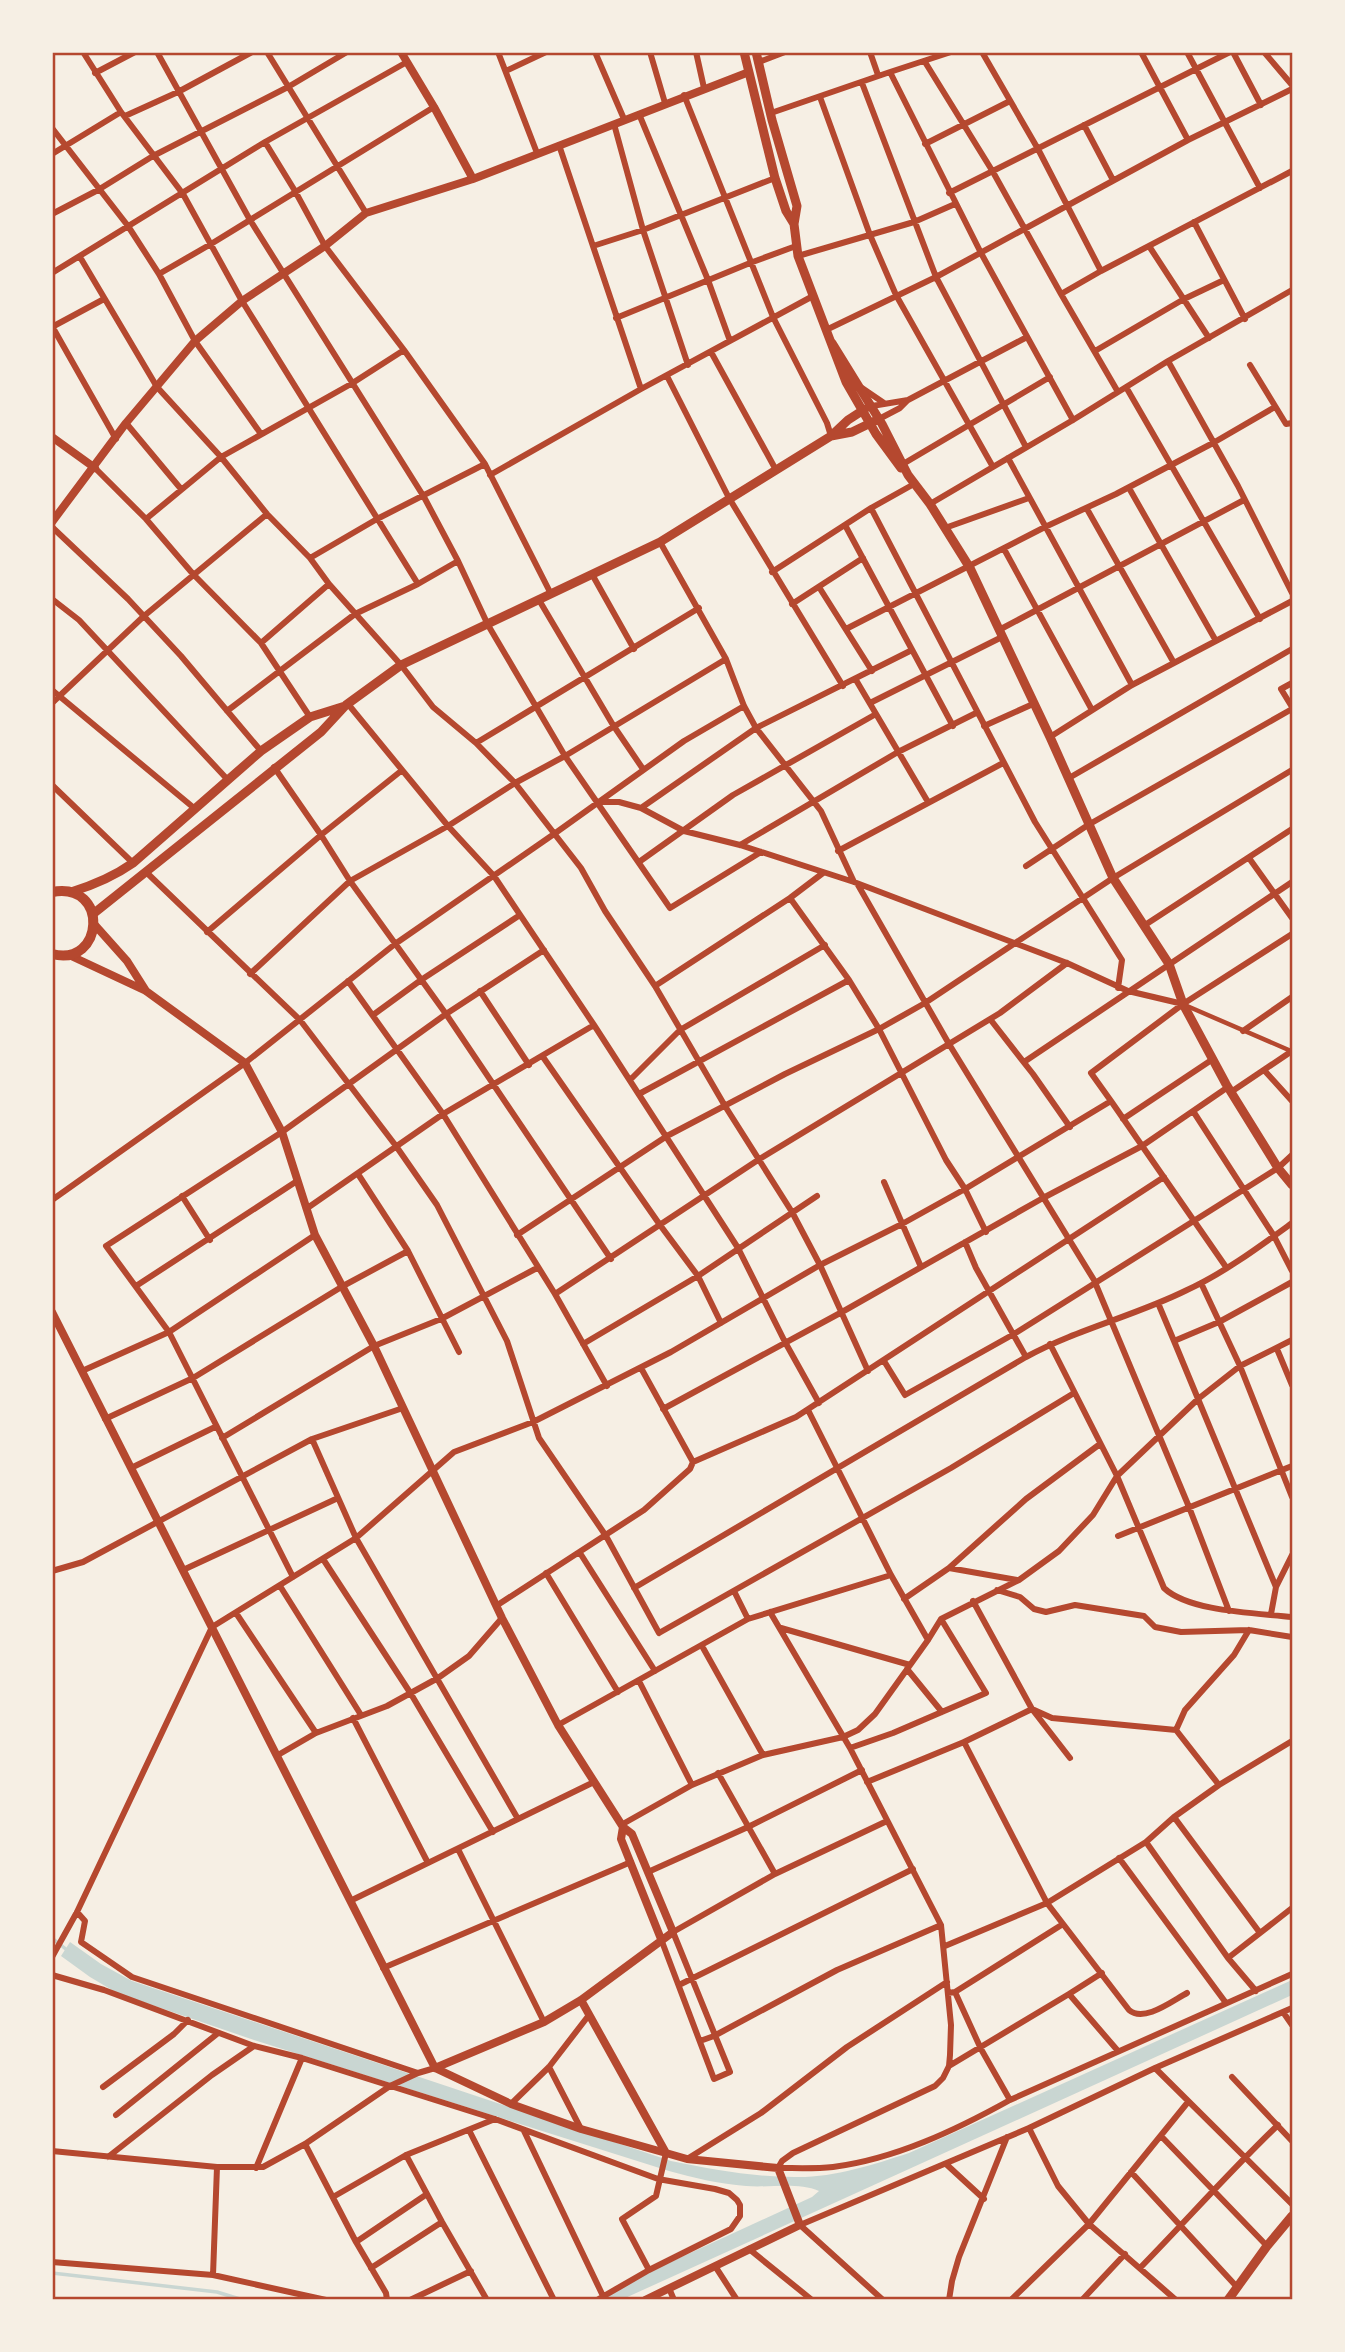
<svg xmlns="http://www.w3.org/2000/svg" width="1345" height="2352" font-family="Overpass,sans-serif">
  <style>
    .water { fill: #c9d6d2 }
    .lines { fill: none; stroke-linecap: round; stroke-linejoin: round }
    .stream { stroke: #c9d6d2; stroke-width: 3.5 }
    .pedestrian { stroke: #b5482f; stroke-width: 4.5 }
    .minor { stroke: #b5482f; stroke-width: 6 }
    .tertiary { stroke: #b5482f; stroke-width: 8 }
    .secondary { stroke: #b5482f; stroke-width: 9 }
    .primary { stroke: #b5482f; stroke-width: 10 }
    .neatline { fill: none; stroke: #b5482f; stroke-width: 2.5 }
  </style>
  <rect width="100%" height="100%" fill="#f6efe4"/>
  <path class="water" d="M70,1942L101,1964L132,1981L671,2161C711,2169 752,2177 794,2177C833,2178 872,2165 909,2153L1292,1980V1995L623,2299L600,2300L649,2272L812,2197L819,2191C798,2182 769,2188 746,2186C720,2184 694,2178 669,2171L254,2040L117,1993L90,1977L61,1956Z"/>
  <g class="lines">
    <path class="stream" d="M52,1938L67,1950
      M52,2273L217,2292L243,2300"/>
    <path class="pedestrian" d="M1187,1006L1291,1051"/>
    <path class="minor" d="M83,52L121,112L183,194L242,301L418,584
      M157,52L250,220L424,497L458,561L488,625L565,756L670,908L761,852
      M267,52L366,213
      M498,52L537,153
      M595,52L624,119
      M650,52L665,103
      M696,52L704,88
      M870,52L878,75
      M951,52L890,72L981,253L1073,420
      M982,52L1038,149L1101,271L1292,171
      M1187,52L1260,188
      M1233,52L1261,105
      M1264,52L1292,85
      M759,62L785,52
      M925,62L993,172L1061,294L1101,271
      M506,71L546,52
      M95,73L135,52
      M862,83L936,277L1026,447
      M684,95L773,317L827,423L831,436
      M820,97L870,235L896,295L993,467
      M771,113L890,72
      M639,114L708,280L730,341
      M125,116L178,92L252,52
      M614,124L643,230L688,365
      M1084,125L1113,180
      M52,128L128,226L159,274L195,341L261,434
      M1188,140L1292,89
      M265,142L295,191L325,246L404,350L485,464L551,594
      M925,144L1010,101
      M559,145L641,389
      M52,154L121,112
      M949,193L1230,52
      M52,214L98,190L153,156L288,87L347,52
      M1194,222L1245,319
      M593,246L643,230L775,178
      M1149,246L1209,338
      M798,256L914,222L955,204
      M80,257L157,387L221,457L267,514L310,558L329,584L401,665L433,707L476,743L515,783L581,868L605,911L655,986L725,1106L792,1212L820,1265L868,1371
      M52,273L265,142L407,62
      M159,274L211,244L434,107
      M1061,294L1118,392
      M616,318L750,263L796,246
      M52,326L116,439
      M52,327L104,299
      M826,330L936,277L1188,140L1141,52
      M1095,351L1184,299L1224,280
      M711,352L776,470
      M1168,361L1238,486L1292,593
      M1250,365L1286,424L1292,423
      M667,376L729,498L843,686
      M1126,387L1260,619
      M862,388L884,403
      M872,406L908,400
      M879,419L900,408L908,400L1027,337
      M126,423L181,489
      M1008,458L1132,685
      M903,464L1050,377
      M95,468L146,519L193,574L261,643L310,717
      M490,475L641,389L813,296
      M914,484L871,508L1035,822L1122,960L1118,988
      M1129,488L1216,641
      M930,504L1073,420L1168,361L1292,290
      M1087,509L1174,663
      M146,519L221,457L351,384L404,350
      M845,525L953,726
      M52,527L128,599L181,656L261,751
      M945,528L1029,498
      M660,542L726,659L744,706L756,728L821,811L854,882
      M1004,549L1092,710
      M310,558L377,519L485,464
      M772,572L871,508
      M593,576L634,649
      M819,587L872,671
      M52,599L79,620L227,779
      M539,600L613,725L643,769
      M792,604L863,558
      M846,629L1045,527L1116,494L1213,443L1275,407
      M999,630L1244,500
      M261,643L329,584
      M856,680L928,802
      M1292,683L1281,689L1292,707
      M52,690L194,808
      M52,703L144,616L267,514
      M870,703L1002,637
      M348,704L448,826L494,876L594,1025L738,1248L785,1342L819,1403
      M227,711L355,614L418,584L458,561
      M984,726L1033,704
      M1050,737L1132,685L1292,601
      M476,743L699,608
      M274,767L321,835L350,881L446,1014L611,1259
      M1069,778L1292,649
      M52,785L133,863
      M600,802H619L641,808L684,831L740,845L854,882L1067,963L1128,991L1183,1004
      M641,808L756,728L912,650
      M740,845L898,752L976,713
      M838,851L1003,763
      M1249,858L1292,918
      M639,862L733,795L876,714
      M1026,866L1088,825L1292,709
      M146,872L300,1020L396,1146L437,1205L507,1341L539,1438L606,1536L659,1633L951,1468L1074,1393
      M858,885L949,1044L1094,1280L1189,1507L1229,1611
      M790,898L849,980L879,1029L946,1160L965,1189L986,1232
      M1145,925L1292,829
      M207,932L321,835L401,771
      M250,974L350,881L448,826L515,783L565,756L726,659
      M348,981L443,1114L555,1294L607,1386
      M655,986L790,898L823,873
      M480,991L529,1065
      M373,1015L421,980L520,915
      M990,1019L1033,1074L1070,1127
      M1243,1031L1292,997
      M543,1057L660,1225L698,1276L721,1323
      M1024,1062L1292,882
      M1264,1070L1292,1101
      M630,1080L680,1030L825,945
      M1231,1092L1292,1051
      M639,1094L849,980
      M1111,1101L1226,1267
      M1193,1111L1274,1236L1292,1271
      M1123,1119L1213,1059
      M358,1174L408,1251L459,1352
      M884,1182L921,1267
      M182,1196L210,1240
      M52,1200L245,1063L395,944L554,834L684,741L744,706
      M306,1209L443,1114L594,1025
      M517,1235L667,1136L785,1074L879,1029L925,1003L1113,878L1292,770
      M965,1242L976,1268L1026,1357
      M1201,1283L1240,1366L1292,1497
      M136,1286L297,1181
      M555,1294L758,1160L1000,1013L1067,963
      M1158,1303L1174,1341L1219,1322L1292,1282
      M1174,1341L1276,1587L1271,1614
      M583,1344L698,1276L817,1196
      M1050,1344L1117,1476L1164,1588C1189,1612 1258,1613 1292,1617
      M1277,1349L1292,1385
      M884,1361L905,1395L1014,1334L1278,1168L1292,1155
      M641,1368L693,1462
      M82,1371L169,1332L315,1235
      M663,1409L842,1312L1043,1198L1142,1146L1228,1087
      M808,1410L891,1575L928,1640
      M105,1419L193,1378L343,1286L408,1251
      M222,1438L374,1346L441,1319L537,1268
      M312,1439L356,1538L518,1819
      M131,1468L215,1427
      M1118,1536L1292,1466
      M580,1553L655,1671
      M323,1559L411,1694L493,1832
      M949,1568L1017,1580
      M183,1570L338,1498
      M52,1571L83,1562L312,1439L403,1408
      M546,1573L618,1692
      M293,1577L169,1332L106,1246L282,1132L446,1014L544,950
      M280,1586L361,1715
      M1276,1587L1292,1555
      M634,1588L1026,1357C1077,1329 1135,1316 1187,1290C1224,1273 1259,1247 1292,1223
      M997,1590L1020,1597L1034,1609L1046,1612L1075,1605L1144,1616L1155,1627L1181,1632L1249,1630L1292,1637
      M734,1591L748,1619
      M904,1599L949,1568L1026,1499L1100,1444
      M973,1601L1032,1709L1070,1758
      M496,1606L644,1510L690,1469L693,1462L796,1417L1164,1177
      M770,1612L850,1748L941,1925L951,2025L950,2055L949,2066L943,2078L935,2086L793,2153L782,2161L778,2168
      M236,1613L316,1733
      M781,1628L910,1665
      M702,1646L763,1755
      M907,1669L942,1712
      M639,1681L692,1785
      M353,1718L428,1863
      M558,1725L748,1619L891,1575
      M964,1742L1047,1903L1129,2010C1144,2023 1172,2001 1187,1993
      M850,1748L893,1733L986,1693L941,1619
      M278,1755L316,1733L387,1706L438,1678L469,1656L502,1618
      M718,1773L775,1874
      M867,1782L964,1742L1032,1709L1052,1718L1176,1730
      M1219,1785L1176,1730L1185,1710L1234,1655L1249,1630
      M1174,1817L1260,1933
      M621,1825L692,1785L763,1755L843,1737L858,1730L875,1714L928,1640L941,1619L1019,1580L1059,1551L1093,1515L1117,1476L1198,1399L1240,1366L1292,1340
      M1146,1842L1228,1958L1256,1991
      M458,1849L544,2022
      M1119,1858L1226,2003
      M648,1872L748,1827L862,1770
      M350,1901L594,1782
      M77,1912L85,1921L81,1942L132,1977L418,2073L435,2068
      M661,1939L714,2079L730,2072L673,1932L775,1874L887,1821
      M945,1946L1047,1903L1146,1842L1174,1817L1219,1785L1292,1741
      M52,1957L77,1912L212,1627L356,1538L454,1452L533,1422L671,1352L820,1265L902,1224L965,1189L1111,1101L1091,1073L1183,1004L1292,934
      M1228,1958L1292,1908
      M383,1968L631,1862
      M52,1975L104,1990L254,2046L302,2058L495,2119L658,2179L715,2189L729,2193L737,2200L740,2205V2216L731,2229L649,2270L597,2300
      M679,1985L913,1869
      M955,1992L1063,1924
      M948,1993L955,1992L981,2049L1010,2100
      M1069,1994L1102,1973
      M1283,2012L1292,2025
      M700,2041L714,2036L837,1970L941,1925
      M949,2066L1069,1994L1118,2051
      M549,2067L581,2129
      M1155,2068L1292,2204
      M1232,2077L1292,2141
      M103,2087L174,2034L188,2020
      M511,2104L549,2067L589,2015
      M116,2115L217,2034
      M1029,2128L1058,2186L1089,2224L1176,2300
      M469,2130L554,2300
      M524,2131L603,2296
      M1161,2136L1267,2246
      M305,2144L356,2242L386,2293L387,2300
      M52,2151L217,2167H263L305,2144L390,2086L418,2073
      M406,2155L442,2222L487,2300
      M108,2157L212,2075L254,2046
      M687,2159L761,2113L847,2047L947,1982
      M946,2164L984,2199
      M256,2168L302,2058
      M778,2168C796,2168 815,2169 833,2167C895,2159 956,2130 1010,2100L1292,1974
      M1131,2172L1237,2287
      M333,2197L406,2155L495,2119
      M356,2242L427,2194
      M749,2249L812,2300
      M52,2262L213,2275L326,2300
      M715,2266L737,2300
      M371,2268L442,2222
      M1140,2268C1186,2221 1230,2171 1278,2125
      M649,2270L622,2219L656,2196L666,2153
      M213,2275L217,2167
      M669,2288L674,2300
      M410,2300L471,2271
      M883,2300L800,2225L1029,2128L1155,2068L1292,2008
      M949,2300L952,2281L959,2257L1007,2137
      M1011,2300L1089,2224L1188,2102
      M1082,2300L1125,2254"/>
    <path class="tertiary" d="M401,52L434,107L473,179
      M52,437L95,468
      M52,522L126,423L195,341L242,301L325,246L366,213L473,179L749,72
      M94,924L127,961L146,991
      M69,955L146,991L245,1063L282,1132L315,1235L374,1346L502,1618L558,1725L623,1827L632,1834L673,1932L581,2000L544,2022L435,2068
      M52,1312L435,2068L511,2104L581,2129L666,2153L687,2159L778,2168L800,2225L645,2300
      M623,1827L621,1839L661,1939
      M581,2000L666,2153"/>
    <path class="secondary" d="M744,52L775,178L786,211L794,224
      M756,52L772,120L797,206L794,224L798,256L846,382L876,434L901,468
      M832,343L882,424L908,475L930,504L970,568L1050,737L1113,878L1169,964L1183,1004L1226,1084L1278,1168L1292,1185
      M831,436L848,420L865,409
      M71,892C94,885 113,877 133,863L261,751L310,717L345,706
      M93,914L321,732L346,705L401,665L660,542L831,436L852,432L879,419
      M1228,2300L1267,2246L1292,2216"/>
    <path class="primary" d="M52,892C110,881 104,968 52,954"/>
  </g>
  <rect width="1345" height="2352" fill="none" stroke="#f6efe4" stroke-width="108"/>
  <rect x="54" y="54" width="1237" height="2244" class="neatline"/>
</svg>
